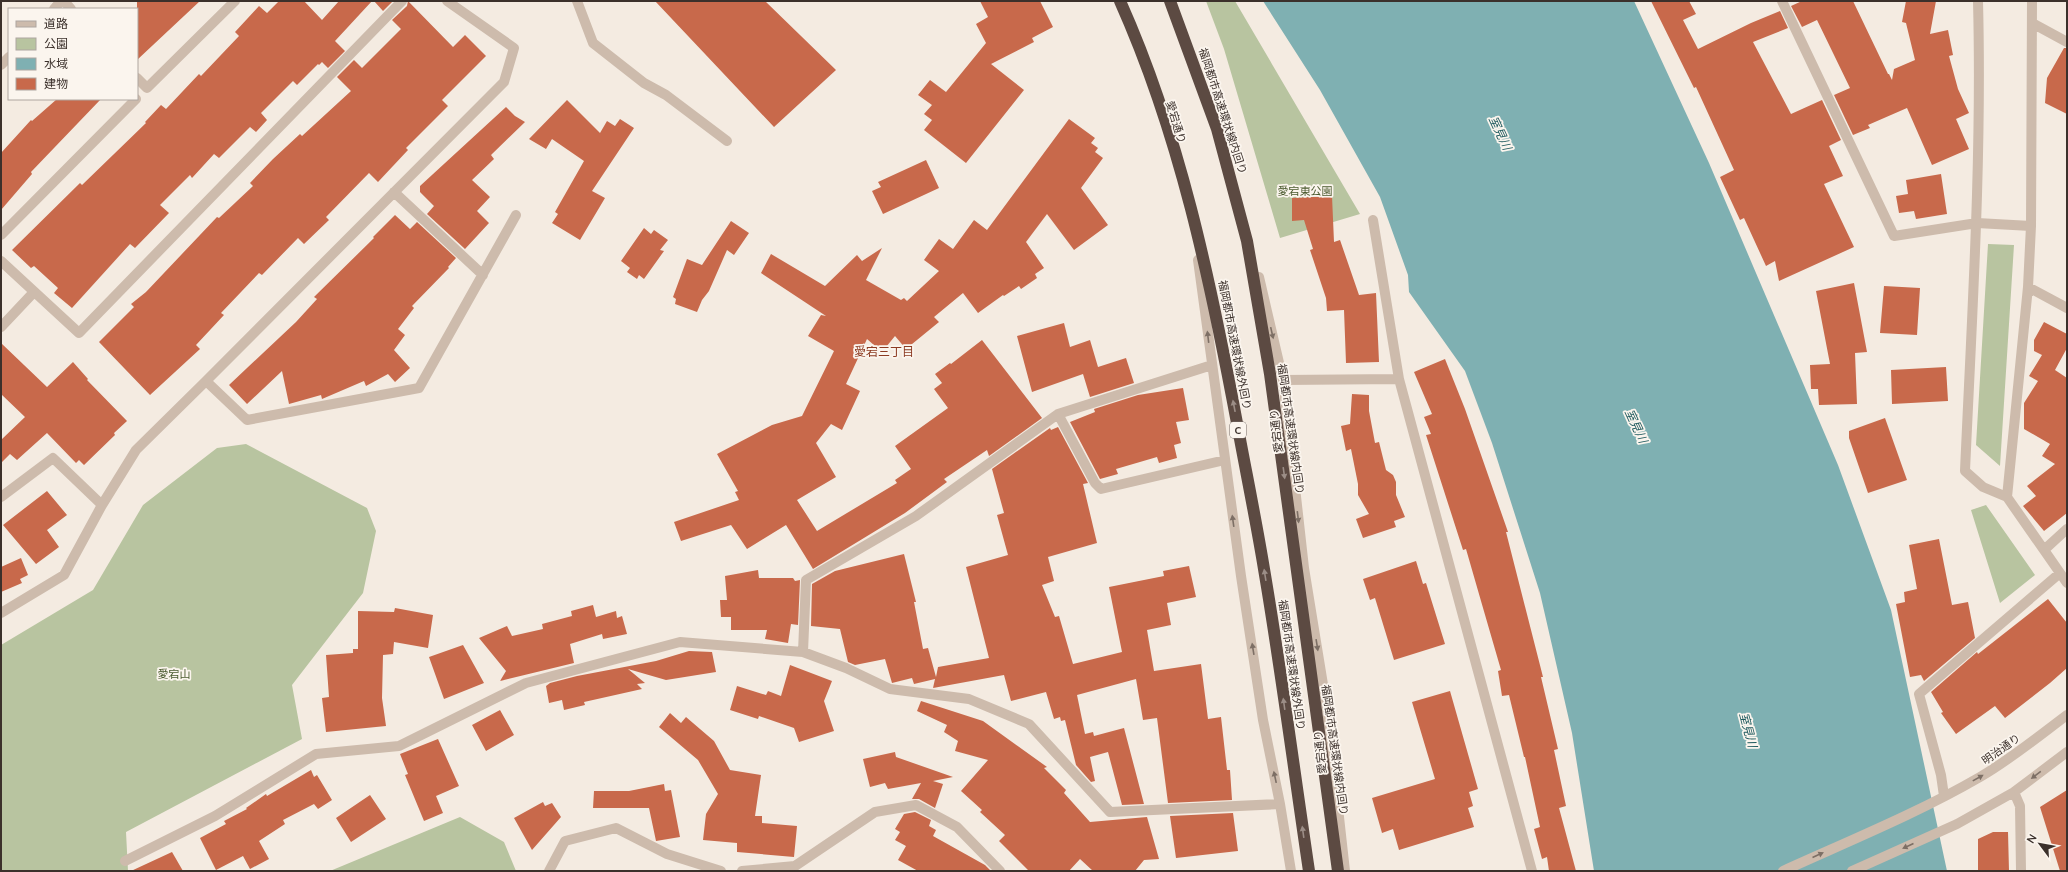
<svg xmlns="http://www.w3.org/2000/svg" width="2068" height="872" font-family="'Nunito Sans','Noto Sans JP',sans-serif">
  <style>
    .green { fill: #b8c4a0 }
    .water { fill: #7fb0b2 }
    .building { fill: #c8694b }
    .lines { fill: none; stroke-linecap: round; stroke-linejoin: round }
    .minor { stroke: #cdbbac; stroke-width: 10 }
    .highway { stroke: #5c4a42; stroke-width: 12 }
    .oneway { fill: #7d6f65 }
    .oneway2 { fill: #9c8e87 }
    .labels { text-anchor: middle; stroke-width: 3.5; stroke-linejoin: round; paint-order: stroke }
    .shield { fill: #fbf5ee; stroke: #756b66; stroke-width: 1 }
    .shield-label { font-size: 10px; font-weight: bold; fill: #3b302b }
    .street-label { font-size: 11px; fill: #3b302b; stroke: #fbf5ee }
    .park-label { font-size: 11px; fill: #4a5a2e; stroke: #fbf5ee }
    .water-label { font-size: 12px; font-style: italic; fill: #1f5a5e; stroke: #fbf5ee }
    .neighbourhood-label { font-size: 12px; fill: #8c3b22; stroke: #fbf5ee }
  </style>
  <rect width="100%" height="100%" fill="#f4ebe1"/>
  <path class="green" d="M1206,1H1235L1360,214L1280,238L1224,49Z
    M1988,244L2014,245L2000,466L1976,445Z
    M246,444L367,508L376,531L363,593L292,685L302,739L126,832L128,871H1V645L93,590L143,505L217,448Z
    M1986,505L2035,575L2000,603L1971,510Z
    M460,817L504,842L516,871H330Z"/>
  <path class="water" d="M1263,1H1634L1709,163L1838,465L1891,610L1947,871H1594L1572,733L1540,593L1492,443L1465,371L1409,292L1408,275L1380,197L1320,90Z"/>
  <path class="building" d="M137,1H200L137,60Z
    M279,1H304L322,20L339,1H372L335,41L345,51L328,68L322,62L319,65L318,64L297,85L293,81L261,113L267,120L256,132L250,127L219,158L214,154L192,178L190,175L160,205L169,213L135,248L130,244L72,308L54,293L58,288L34,266L31,268L12,250L80,183L82,185L146,123L145,122L161,105L166,109L199,74L201,76L239,36L235,32L259,6L267,13Z
    M374,1H393L383,11Z
    M408,1L453,47L465,35L486,56L442,100L448,106L406,148L408,150L378,182L369,173L326,217L329,220L304,244L298,238L262,275L259,273L221,313L224,315L196,345L200,349L150,395L99,342L134,307L131,304L146,292L217,217L219,218L253,186L250,183L273,159L300,134L302,136L351,91L337,77L354,60L362,68L401,29L392,20L407,6Z
    M655,1H765L836,70L774,127Z
    M980,1H1040L1053,27L1032,38L1034,42L991,64L1024,90L966,163L924,130L932,120L924,114L932,105L918,95L930,80L946,92L986,43L976,24L988,17Z
    M1651,1H1689L1696,14L1683,20L1698,49L1751,23L1780,11L1788,28L1753,42L1791,114L1822,100L1841,140L1829,146L1843,176L1824,184L1854,247L1779,281L1775,261L1766,266L1744,218L1740,220L1720,177L1734,170L1696,87L1694,88Z
    M1802,1H1853L1888,74H1889L1892,80L1894,69L1915,60L1906,23L1902,22L1906,1H1936L1930,34L1948,30L1953,55L1949,56L1958,89L1969,113L1956,119L1969,149L1932,165L1907,108L1868,125L1870,128L1853,135L1834,95L1850,88L1817,20L1802,27L1791,6Z
    M2064,48H2067V114L2045,103L2047,78Z
    M57,99H101L31,172L32,174L1,210V153L31,120L32,121Z
    M567,100L600,133L607,121L615,126L620,119L634,128L592,191L605,198L580,240L552,223L558,214L555,212L584,161L552,139L546,149L529,139Z
    M506,107L515,116L525,122L491,155L494,159L472,180L490,197L477,211L489,223L465,249L427,214L434,206L420,192V186Z
    M1069,119L1095,138L1091,143L1098,148L1095,152L1103,158L1081,188L1108,225L1074,250L1047,214L1026,242L1044,268L1035,274L1037,278L1021,289L1019,286L1004,296L1003,295L978,313L963,293L934,317L939,322L906,349L895,336L882,352L867,339L846,384L860,391L842,430L831,424L816,443L836,477L797,500L817,531L897,483L895,480L911,469L895,446L948,408L934,389L942,383L935,374L950,363L951,364L982,340L1042,418L989,456L987,450L944,479L947,482L905,513L813,569L786,525L747,549L731,525L681,541L674,522L739,500L735,492L738,491L717,454L772,425L802,416L834,351L808,336L821,315L826,316L761,273L771,254L825,286L857,255L862,261L882,248L866,280L901,300L904,298L907,301L939,271L924,260L939,239L953,249L974,220L987,230Z
    M926,160L939,188L883,214L872,191L881,187L878,182Z
    M1941,174L1947,214L1916,219L1914,211L1899,213L1896,196L1908,194L1906,180Z
    M1332,196L1334,242L1340,240L1359,295L1376,293L1379,362L1346,363L1344,310L1327,311L1326,298L1310,250L1313,249L1304,220L1292,221V198Z
    M395,215L410,229L417,222L456,258L448,267L449,268L412,306L414,308L398,329L405,335L394,350L410,368L395,382L388,374L366,386L364,381L322,399L321,395L289,404L282,371L247,404L229,385L296,322L317,299L314,297L374,238L373,237Z
    M731,221L749,233L734,255L727,250L709,291L702,300L697,312L675,304L676,299L673,297L687,259L702,265Z
    M644,228L651,234L654,230L668,240L660,250L664,251L644,279L639,275L637,279L627,272L630,268L621,261Z
    M1854,283L1867,352L1855,353L1857,404L1819,405L1818,389H1811L1810,365L1830,364L1816,291Z
    M1884,286L1920,288L1917,335L1880,333Z
    M2044,322L2067,334V348L2055,370L2067,378V513L2044,531L2023,506L2036,496L2027,486L2055,464L2042,456L2050,444L2024,429V403L2038,381L2029,376L2042,355L2034,351V340Z
    M1064,323L1070,347L1090,340L1098,367L1126,358L1134,383L1090,397L1083,374L1032,392L1017,336Z
    M1,343L47,387L73,362L88,379L87,380L127,421L114,433L115,435L84,465L79,460L76,463L47,433L17,460L10,454L1,463V440L25,417L1,394Z
    M1445,359L1465,409L1508,532H1506L1543,677H1541L1558,749L1554,750L1566,806L1559,808L1576,871H1549L1547,857L1542,859L1534,829L1540,827L1525,757H1524L1509,695L1502,696L1498,671L1501,670L1481,601L1466,549L1463,550L1426,435L1431,434L1424,417L1432,414L1414,372Z
    M1946,367L1948,401L1892,404L1891,370Z
    M1183,388L1189,420L1176,422L1181,443L1174,445L1177,458L1159,463L1157,457L1116,469L1118,474L1100,479L1070,422L1095,412L1094,409L1138,395Z
    M1352,394L1369,395V411L1375,443L1379,442L1386,470L1393,475L1396,482V495L1405,517L1394,521L1396,527L1363,538L1356,519L1369,514L1358,495V484L1351,449L1346,451L1341,426L1350,424Z
    M1885,418L1907,480L1868,493L1849,438V431Z
    M1058,427L1088,483L1083,484L1097,543L1048,557L1054,581L1042,585L1055,617L1059,616L1073,664L1122,652L1109,587L1164,576L1163,571L1189,566L1196,597L1167,603L1171,625L1147,630L1154,671L1201,664L1208,719L1221,717L1227,770H1230L1232,800L1168,803L1157,718L1143,720L1136,679L1077,695L1085,734L1093,732L1094,736L1124,728L1144,804L1122,805L1108,752L1090,757L1095,781L1091,782L1076,765L1065,720L1061,721L1060,717L1054,719L1046,692L1011,701L1004,675L933,688L935,679L914,684L912,678L892,683L885,659L855,665L848,662L840,629L811,626L812,584L835,571L904,554L916,602H914L923,649L928,648L936,677L938,667L989,658L966,567L1008,555L997,515L1004,513L992,469L1050,428L1051,430Z
    M47,491L67,515L47,530L59,547L36,564L3,525Z
    M1939,539L1952,605L1968,602L1975,638L1924,681L1921,675L1910,677L1896,604L1905,602L1904,592L1917,589L1909,545Z
    M21,558L28,575L20,579L22,583L1,592V567Z
    M1416,561L1423,584L1426,583L1445,644L1394,660L1375,598L1370,600L1363,579Z
    M758,570L759,578H793L795,581L800,580L798,625L791,624L788,643L765,639L767,630H731V617H721L720,600H727L725,576Z
    M2048,599L2067,623V668L2050,683L2005,718L1995,706L1956,734L1941,713L1943,712L1931,692L1977,652L1978,654Z
    M593,605L596,617L616,611L617,618L622,616L627,634L603,639L602,634L570,644L574,663L500,681L506,671L479,638L507,626L512,636L543,629L542,624L572,616L571,611Z
    M395,608L433,615L428,648L394,642L393,654L383,655L382,698L386,726L326,732L322,698L329,697L326,655L353,653V649H358V611L394,612Z
    M463,645L484,683L444,699L429,657Z
    M689,651L712,652L716,672L666,680L628,669L645,683L637,684L642,689L584,702L585,705L564,710L562,700L549,703L546,686L550,683L577,676L656,661Z
    M790,665L832,681L824,701L834,731L799,742L794,728L759,716L758,719L730,710L737,686L766,695L768,691L781,696Z
    M1450,691L1478,789L1469,792L1473,806L1468,808L1474,827L1399,850L1393,829L1382,833L1372,798L1435,779L1412,702Z
    M921,701L983,721L1047,767L1044,768L1066,790L1064,793L1090,822L1147,817L1159,859L1144,860L1135,871H1093L1080,859L1069,871H1029L999,841L1005,835L980,812L982,810L961,791L988,760L955,751L958,741L944,732L947,725L917,711Z
    M500,710L514,735L486,751L472,725Z
    M670,713L681,723L686,717L714,741L730,770L761,775L755,816H762V823L797,826L794,857L737,852V843L703,840L706,814L718,794L698,760L659,727Z
    M438,739L459,786L436,796L443,813L424,821L405,775L408,774L400,754Z
    M895,752L896,757L953,777L933,781L943,784L935,808L919,799H912L921,783L888,789L885,783L870,787L863,759Z
    M311,770L314,777L317,775L332,800L318,809L314,804L283,820L285,824L259,841L269,859L250,869L243,856L216,870L200,838L226,824L224,821L247,809L246,808L266,794L267,796Z
    M664,784L665,791L671,790L680,837L656,841L649,808H593L594,791H629Z
    M2067,790V871H2060L2040,807Z
    M370,795L386,819L351,842L336,818Z
    M543,802L545,806L552,803L561,817L532,850L514,818Z
    M915,812L931,820L929,826L936,830L933,836L985,865L991,871H918L898,860L906,846L895,840L900,832L895,829L904,814Z
    M1233,813L1238,851L1176,858L1170,816Z
    M1993,832H2008L2009,871H1978V839Z
    M172,852L183,871H131Z"/>
  <g class="lines">
    <path class="minor" d="M64,1L71,9
      M447,1L514,48L504,82L206,381L247,420L419,388L516,215
      M577,1L593,43L644,83L666,95L727,141
      M1782,1L1894,236L1977,223L2031,226
      M1978,1C1982,158 1972,314 1965,471L1983,487L2007,497
      M2032,1L2031,226L2028,287L2067,308
      M54,9L61,1
      M2032,23L2067,42
      M1,65L9,57
      M137,78L147,88L235,1
      M394,192L483,275
      M1373,220L1399,379L1532,871
      M1,235L136,99
      M1198,260L1241,576L1263,720L1280,804L1291,871
      M1,261L79,333L402,1
      M1259,277L1283,380L1304,568L1327,709L1345,871
      M2028,287L2007,497L2067,583
      M1,327L34,292
      M1283,380L1399,379
      M1058,414L1095,483L1101,489L1225,460
      M1,497L53,458L102,505
      M2044,550L2067,529
      M1,613L64,575L102,505L136,450L206,381
      M803,652L806,580L916,516L1058,414L1212,365
      M2014,792L2020,806L2021,871
      M1944,796L1941,775L1919,694L2060,573
      M125,861L215,816L316,754L399,746L526,683L680,642L803,652L846,668L890,689L969,699L1029,724L1110,812L1280,804
      M549,871L565,841L616,828L667,854L721,871
      M742,871L795,866L875,812L916,805L957,827L1000,871
      M1783,871C1849,841 1918,813 1980,777C2011,759 2039,736 2067,715
      M1852,871L1957,824L2014,792L2067,752"/>
    <path class="highway" d="M1120,1C1180,135 1210,279 1237,423C1246,472 1256,520 1264,569C1281,669 1294,770 1309,871
      M1170,1L1217,129L1247,241L1270,374L1338,871"/>
  </g>
  <defs><path id="oneway-solid" d="M-6-.8H1V-3.2L6.5 0L1 3.2V.8H-6Z"/></defs>
  <g class="oneway">
    <use href="#oneway-solid" transform="translate(1272 333) rotate(77)"/>
    <use href="#oneway-solid" transform="translate(1208 337) rotate(-97)"/>
    <use href="#oneway-solid" transform="translate(1298 517) rotate(83)"/>
    <use href="#oneway-solid" transform="translate(1233 521) rotate(-98)"/>
    <use href="#oneway-solid" transform="translate(1317 645) rotate(81)"/>
    <use href="#oneway-solid" transform="translate(1253 649) rotate(-99)"/>
    <use href="#oneway-solid" transform="translate(2036 775) rotate(143)"/>
    <use href="#oneway-solid" transform="translate(1275 777) rotate(-102)"/>
    <use href="#oneway-solid" transform="translate(1978 778) rotate(-29)"/>
    <use href="#oneway-solid" transform="translate(1908 846) rotate(156)"/>
    <use href="#oneway-solid" transform="translate(1818 855) rotate(-24)"/>
  </g>
  <g class="oneway2">
    <use href="#oneway-solid" transform="translate(1234 406) rotate(-101)"/>
    <use href="#oneway-solid" transform="translate(1284 473) rotate(82)"/>
    <use href="#oneway-solid" transform="translate(1265 575) rotate(-99)"/>
    <use href="#oneway-solid" transform="translate(1284 704) rotate(-98)"/>
    <use href="#oneway-solid" transform="translate(1303 832) rotate(-98)"/>
  </g>
  <g class="labels">
    <rect class="shield" x="1230" y="422" width="16" height="16" rx="3"/>
    <g class="shield-label">
      <text x="1238" y="434">C</text>
    </g>
    <g class="street-label">
      <text transform="translate(1223 111) rotate(72)" y="4">福岡都市高速環状線内回り</text>
      <text transform="translate(1176 122) rotate(73)" y="4">愛宕通り</text>
      <text transform="translate(1235 345) rotate(79)" y="4">福岡都市高速環状線外回り</text>
      <text transform="translate(1291 429) rotate(82)" y="4">福岡都市高速環状線内回り</text>
      <text transform="translate(1276 431) rotate(-97)" y="4">愛宕通り</text>
      <text transform="translate(1292 665) rotate(82)" y="4">福岡都市高速環状線外回り</text>
      <text transform="translate(2001 749) rotate(-35)" y="4">明治通り</text>
      <text transform="translate(1335 750) rotate(82)" y="4">福岡都市高速環状線内回り</text>
      <text transform="translate(1320 752) rotate(-96)" y="4">愛宕通り</text>
    </g>
    <g class="park-label">
      <text x="1305" y="195">愛宕東公園</text>
      <text x="174" y="678">愛宕山</text>
    </g>
    <g class="water-label">
      <text transform="translate(1500 133) rotate(65)" y="4">室見川</text>
      <text transform="translate(1636 426) rotate(65)" y="4">室見川</text>
      <text transform="translate(1748 730) rotate(75)" y="4">室見川</text>
    </g>
    <g class="neighbourhood-label">
      <text x="884" y="356">愛宕三丁目</text>
    </g>
  </g>
  <rect width="2068" height="872" fill="none" stroke="#3b302b" stroke-width="4"/>
  <rect x="8" y="8" width="130" height="92" fill="#fbf5ee" stroke="#aea6a0"/>
  <rect x="16" y="21" width="20" height="6" fill="#cdbbac" stroke="#aea6a0"/>
  <text x="44" y="28" font-size="12" fill="#3b302b">道路</text>
  <rect x="16" y="38" width="20" height="12" fill="#b8c4a0" stroke="#aea6a0"/>
  <text x="44" y="48" font-size="12" fill="#3b302b">公園</text>
  <rect x="16" y="58" width="20" height="12" fill="#7fb0b2" stroke="#aea6a0"/>
  <text x="44" y="68" font-size="12" fill="#3b302b">水域</text>
  <rect x="16" y="78" width="20" height="12" fill="#c8694b" stroke="#aea6a0"/>
  <text x="44" y="88" font-size="12" fill="#3b302b">建物</text>
  <g transform="translate(2040 844) rotate(302)" stroke="#fbf5ee" stroke-width="3" paint-order="stroke">
  <path d="M0-3L7 15L0 10L-7 15Z" fill="#3b302b"/>
  <text y="-6" font-size="11" font-weight="bold" text-anchor="middle" fill="#3b302b">N</text>
  </g>
</svg>
